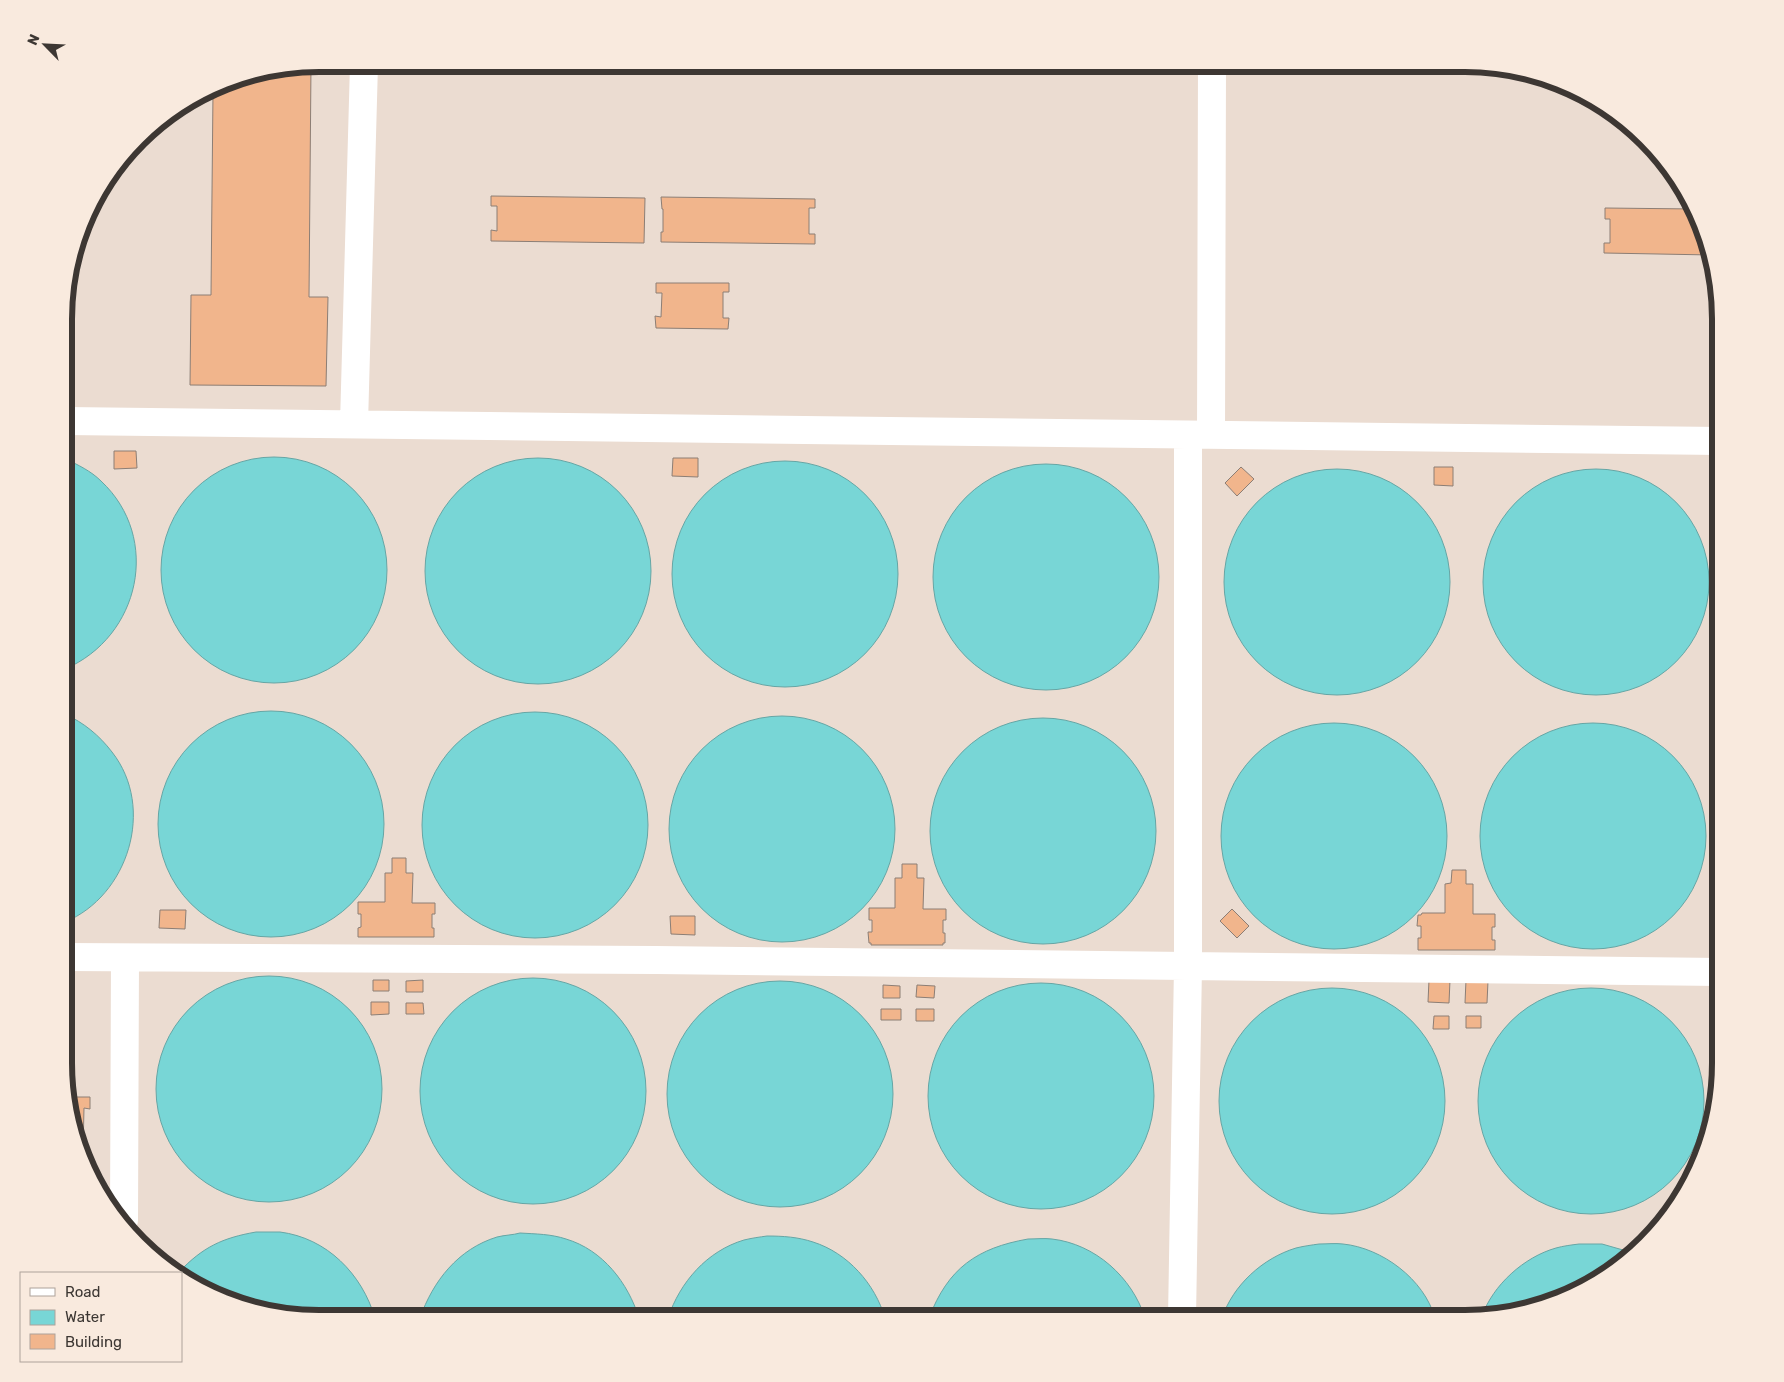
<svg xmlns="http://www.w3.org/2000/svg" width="1784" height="1382" font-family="Rubik,sans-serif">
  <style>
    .water { fill: #78d6d6; stroke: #66a6a5 }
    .building { fill: #f1b58c; stroke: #8c7e75 }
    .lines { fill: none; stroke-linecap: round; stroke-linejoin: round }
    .minor { stroke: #fff; stroke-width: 28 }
    .rim { fill: none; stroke: #3d3733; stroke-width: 6 }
  </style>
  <rect width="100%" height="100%" fill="#ebdcd1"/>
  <path class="water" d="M161 570a113 113 0 1 1 226 0a113 113 0 1 1-226 0Z
    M425 571a113 113 0 1 1 226 0a113 113 0 1 1-226 0Z
    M66,459C78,465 91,471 101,481C162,538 140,637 65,669Z
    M672 574a113 113 0 1 1 226 0a113 113 0 1 1-226 0Z
    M933 577a113 113 0 1 1 226 0a113 113 0 1 1-226 0Z
    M1483 582a113 113 0 1 1 226 0a113 113 0 1 1-226 0Z
    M1224 582a113 113 0 1 1 226 0a113 113 0 1 1-226 0Z
    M158 824a113 113 0 1 1 226 0a113 113 0 1 1-226 0Z
    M422 825a113 113 0 1 1 226 0a113 113 0 1 1-226 0Z
    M65,714C84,723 99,735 112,752C156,808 128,896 65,922Z
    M669 829a113 113 0 1 1 226 0a113 113 0 1 1-226 0Z
    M930 831a113 113 0 1 1 226 0a113 113 0 1 1-226 0Z
    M1221 836a113 113 0 1 1 226 0a113 113 0 1 1-226 0Z
    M1480 836a113 113 0 1 1 226 0a113 113 0 1 1-226 0Z
    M156 1089a113 113 0 1 1 226 0a113 113 0 1 1-226 0Z
    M420 1091a113 113 0 1 1 226 0a113 113 0 1 1-226 0Z
    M667 1094a113 113 0 1 1 226 0a113 113 0 1 1-226 0Z
    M928 1096a113 113 0 1 1 226 0a113 113 0 1 1-226 0Z
    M1478 1101a113 113 0 1 1 226 0a113 113 0 1 1-226 0Z
    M1219 1101a113 113 0 1 1 226 0a113 113 0 1 1-226 0Z
    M256,1232C264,1232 272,1232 280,1232C327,1238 362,1274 375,1318H303L222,1299L179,1272C203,1247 222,1238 256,1232Z
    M520,1233C536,1234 551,1234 566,1239C603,1250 628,1283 639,1318H420C433,1281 458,1249 497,1237C505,1235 513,1235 520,1233Z
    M767,1236C783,1236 798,1237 813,1242C848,1253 875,1284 885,1318H668C680,1282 707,1251 744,1240C752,1238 760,1237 767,1236Z
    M1028,1239C1036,1239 1044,1238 1052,1239C1095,1244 1132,1277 1145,1318H929C948,1268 977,1248 1028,1239Z
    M1319,1244C1327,1244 1335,1243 1343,1244C1382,1248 1424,1279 1435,1318H1222C1233,1285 1263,1258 1296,1248C1304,1246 1312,1245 1319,1244Z
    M1579,1244H1602L1630,1252L1577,1292L1514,1313L1482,1316C1493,1285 1524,1257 1556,1248C1563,1246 1571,1245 1579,1244Z"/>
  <path class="building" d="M311,65L309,297H328L326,386L190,385L191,295H211L213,92L237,77Z
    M491,196L645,198L644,243L491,241V230L497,231V206H491Z
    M661,197L815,199V208H809V234H815V244L661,242V232H663V209H662Z
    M1605,208L1695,209L1712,255L1604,253V243H1610V219H1605Z
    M656,283H729V292H723V318H729L728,329L656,328L655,316L661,317L662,293H656Z
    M114,451H136L137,468L114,469Z
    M673,458H698V477L672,476Z
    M1241,467L1254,479L1237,496L1225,483Z
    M1434,467H1453V486L1434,485Z
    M392,858H406V873H413L412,903H435V914H432V928H434V937H358V928L361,927V914H358V902H385V873H392Z
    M902,864H917V878H924L923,909H946V920H943V933H945V943H943V945H871V943H869L868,932H872V920H869V908H895V878H902Z
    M1452,870H1466V884H1473V914H1495V927H1492V940H1495V950H1418V938H1421V926H1417L1418,915H1421L1422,913H1445V884L1451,883Z
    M1232,909L1249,926L1237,938L1220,921Z
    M160,910H186L185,929L159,928Z
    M670,916H695V935L671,934Z
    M373,980H389V991H373Z
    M423,980V992H406V981Z
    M1429,980H1450L1449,1003L1428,1002Z
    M1466,980L1488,981L1487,1003H1465Z
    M883,985L900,986V998H883Z
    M917,985L935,986L934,998L916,997Z
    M371,1002H389V1014L371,1015Z
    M406,1003H423L424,1014H406Z
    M881,1009H901V1020H881Z
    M916,1009H934V1021H916Z
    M1434,1016H1449V1029H1433Z
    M1466,1016H1481V1028H1466Z
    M69,1097H90V1109L84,1108L83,1150Z"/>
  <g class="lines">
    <path class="minor" d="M66,421L1720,441
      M354,424L364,64
      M1211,435L1212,64
      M65,957L656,960L1720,972
      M124,1220L125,958
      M1182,1318L1188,966V435"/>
  </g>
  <path d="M0 0H1784V1382H0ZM319 72H1465A247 247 0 0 1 1712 319V1063A247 247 0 0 1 1465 1310H319A247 247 0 0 1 72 1063V319A247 247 0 0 1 319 72Z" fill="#f9eade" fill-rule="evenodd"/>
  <path class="rim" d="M319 72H1465A247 247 0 0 1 1712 319V1063A247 247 0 0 1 1465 1310H319A247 247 0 0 1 72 1063V319A247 247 0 0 1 319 72Z"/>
  <rect x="20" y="1272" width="162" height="90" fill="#f9eade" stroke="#aea29a"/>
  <rect x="30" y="1288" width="25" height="8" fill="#ffffff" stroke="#aea29a"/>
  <text x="65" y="1297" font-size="15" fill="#3d3733">Road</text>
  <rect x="30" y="1310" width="25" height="15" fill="#78d6d6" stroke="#aea29a"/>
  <text x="65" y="1322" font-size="15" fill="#3d3733">Water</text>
  <rect x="30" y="1334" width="25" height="15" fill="#f1b58c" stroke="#aea29a"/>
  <text x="65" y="1347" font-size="15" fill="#3d3733">Building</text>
  <g transform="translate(45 45) rotate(294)" stroke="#f9eade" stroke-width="4" paint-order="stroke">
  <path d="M0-4L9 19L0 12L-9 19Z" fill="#3d3733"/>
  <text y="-8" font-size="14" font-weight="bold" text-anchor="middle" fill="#3d3733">N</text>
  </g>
</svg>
